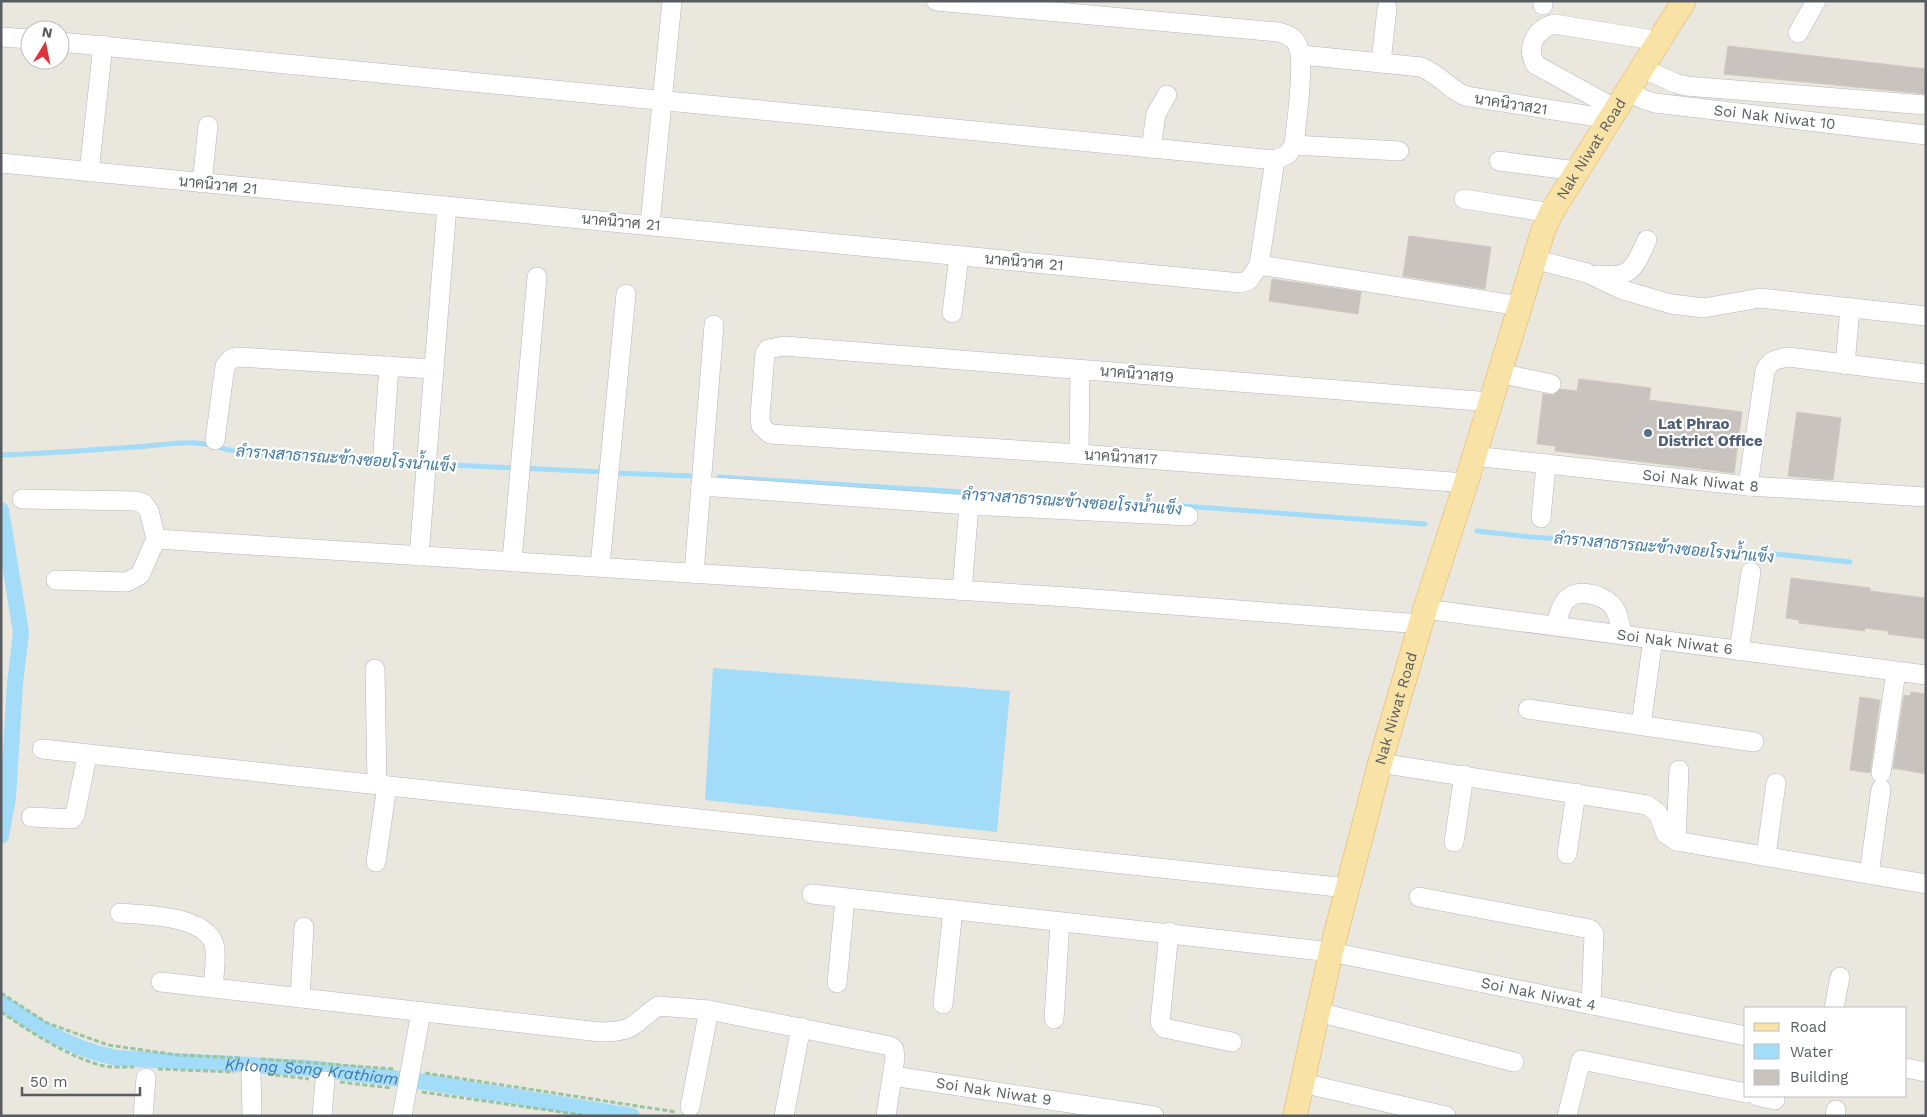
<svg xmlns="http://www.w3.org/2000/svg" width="1927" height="1117" font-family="'Work Sans',Sarabun,sans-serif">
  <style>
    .water { fill: #a2dcf8 }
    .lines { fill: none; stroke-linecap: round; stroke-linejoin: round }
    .stream { stroke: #a2dcf8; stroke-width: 5 }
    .canal { stroke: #a2dcf8; stroke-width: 16 }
    .building { fill: #c8c3bf; stroke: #cec8be }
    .minor-casing { stroke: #b2b6ba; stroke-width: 20 }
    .major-casing { stroke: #e6b05d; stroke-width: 25 }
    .path { stroke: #98c49f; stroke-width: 3; stroke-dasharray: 5 2.5; stroke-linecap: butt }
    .minor { stroke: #fff; stroke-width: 19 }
    .major { stroke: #f9e2a6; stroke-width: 24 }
    .service-dot { fill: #5c6f8a; stroke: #fff; stroke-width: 2 }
    .labels { text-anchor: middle; stroke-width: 4.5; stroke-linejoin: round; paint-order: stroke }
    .street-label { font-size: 15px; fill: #585c60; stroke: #fff }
    .service-label { font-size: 15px; font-weight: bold; fill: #4e5e75; stroke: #fff; text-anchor: start }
    .water-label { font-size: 16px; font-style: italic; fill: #3f79a0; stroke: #fff }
  </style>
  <rect width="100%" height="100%" fill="#eae7df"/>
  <path class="water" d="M713,668L1010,691L997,832L705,800Z"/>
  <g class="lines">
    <path class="stream" d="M1,455C46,454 90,450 134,447C171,445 192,437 228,450L343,460L423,464
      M431,464L605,472
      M613,473L693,476
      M719,477L1143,503L1425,524
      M1477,531L1531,537L1776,554L1850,562"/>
    <g class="canal">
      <path d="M1,510L21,632L15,684L8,798L1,836"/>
      <path id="s1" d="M1,1002C40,1029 71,1049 117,1058L308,1068L426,1082L632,1116"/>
    </g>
  </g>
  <path class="building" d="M1728,46L1926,69V94L1724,74Z
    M1409,236L1491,247L1485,289L1403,276Z
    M1272,279L1361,292L1358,314L1269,301Z
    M1579,379L1651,388L1649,400L1742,412L1734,473L1555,451L1556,446L1537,444L1543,394L1554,395L1560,389L1577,391Z
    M1797,412L1841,418L1833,480L1788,476Z
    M1791,578L1870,588V591L1926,598V639L1888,634V631L1865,628V631L1799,623V620L1786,618Z
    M1911,692L1926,694V774L1893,768L1904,695L1910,696Z
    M1860,697L1880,700L1870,773L1850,770Z"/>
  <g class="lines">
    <defs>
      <g id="minor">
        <path d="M1543,5V1"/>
        <path d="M1798,33L1816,1"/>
        <path d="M1,37L30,39"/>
        <path d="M60,42L1275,160"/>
        <path d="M1302,55L1421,67C1438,74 1449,88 1465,96L1610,119"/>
        <path d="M1381,63L1387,8"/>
        <path d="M1642,68L1675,83L1686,86L1926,105"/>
        <path id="s2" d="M1627,91L1645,100L1655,103L1926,135"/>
        <path d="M1616,109L1536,65C1525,49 1535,29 1554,24L1659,41"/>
        <path d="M1294,145L1399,151"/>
        <path d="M1151,148L1156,114L1167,95"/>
        <path d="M1499,161L1577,171"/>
        <path d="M1,163L1241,283L1249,280L1259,265L1275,160L1288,154L1294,145C1296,124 1306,59 1297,44C1293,36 1285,34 1278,32L936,1"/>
        <path d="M89,172L103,45"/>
        <path d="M202,183L208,126"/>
        <path d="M1464,199L1551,213"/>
        <path d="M650,224L672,1"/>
        <path d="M1534,259L1587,273L1623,290L1671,304L1704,308L1760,298L1926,316"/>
        <path d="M1259,265L1520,306"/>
        <path d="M1598,275C1632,279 1634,268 1647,240"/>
        <path d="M952,313L959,256"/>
        <path d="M1845,365L1850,308"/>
        <path d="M1499,373L1551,384"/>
        <path d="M215,440L225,366L231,359L238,357L434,369"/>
        <path d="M383,452L389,366"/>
        <path d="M1079,454L1080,370"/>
        <path id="s3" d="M1474,456L1748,486L1926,497"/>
        <path d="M1466,483L1079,454L770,434L761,426L760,416L765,353L768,349L784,346L1491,402"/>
        <path d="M701,486L969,505L1188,516"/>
        <path d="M1748,486L1765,371C1770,360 1777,359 1788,357L1926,374"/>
        <path d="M22,499L136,501L144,504L149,511L156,539L140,575L127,582L56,580"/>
        <path d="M1541,518L1546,464"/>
        <path d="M156,539L1067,597L1421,624"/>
        <path d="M419,556L447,206"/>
        <path d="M512,561L537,277"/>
        <path d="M600,566L626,294"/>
        <path d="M694,573L714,325"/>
        <path d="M962,591L969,505"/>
        <path id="s4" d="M1425,609L1926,675"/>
        <path d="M1556,625C1558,617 1560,607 1566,600C1578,588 1601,594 1612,605C1619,613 1620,625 1622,634"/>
        <path d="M1739,651L1751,572"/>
        <path d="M375,669L377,784"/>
        <path d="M1528,709L1754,742"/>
        <path d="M1641,725L1653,639"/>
        <path d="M42,749L1347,888"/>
        <path d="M1380,763L1647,805L1658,813L1666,834L1676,841L1926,884"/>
        <path d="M1881,773L1896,672"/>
        <path d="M31,817L72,819L75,815L87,756"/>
        <path d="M1676,841L1679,770"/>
        <path d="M1454,842L1464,775"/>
        <path d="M1567,854L1576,793"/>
        <path d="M1766,856L1776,783"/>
        <path d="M376,862L387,786"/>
        <path d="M1869,874L1881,789"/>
        <path id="s5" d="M812,894L1331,952L1746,1036"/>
        <path d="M1419,897L1590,929L1594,934L1591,1005"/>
        <path d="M120,913C145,915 211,915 215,949C216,962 214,976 213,988"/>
        <path d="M1169,932L1160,1022L1164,1028L1232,1042"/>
        <path d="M161,982L600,1032C636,1032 631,1025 658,1006L709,1010L890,1046L894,1049L895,1058L886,1116"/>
        <path d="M837,983L845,899"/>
        <path d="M300,998L304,927"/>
        <path d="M943,1004L953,910"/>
        <path d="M1834,1008L1840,977"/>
        <path d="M1318,1012L1514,1062"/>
        <path d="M1054,1019L1060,922"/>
        <path d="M1906,1068L1926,1072"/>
        <path d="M251,1073L252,1116"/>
        <path id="s6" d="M893,1076L1154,1116"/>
        <path d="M1302,1083L1446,1116"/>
        <path d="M1757,1096L1775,1100"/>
        <path d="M690,1107L709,1010"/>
        <path d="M143,1116L146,1078"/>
        <path d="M322,1116L325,1081"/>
        <path d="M402,1116L421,1012"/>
        <path d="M784,1116L801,1027"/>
        <path d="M1567,1116L1581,1060L1746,1093"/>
        <path d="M1835,1116L1836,1110"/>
      </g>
      <g id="major">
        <path id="s7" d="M1295,1116L1331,952L1380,763L1425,609L1466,483L1543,231L1551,213L1684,1"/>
      </g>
    </defs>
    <use href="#minor" class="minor-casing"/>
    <use href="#major" class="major-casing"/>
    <path class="path" d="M1,993L47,1023L108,1045L177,1055L242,1058
      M1,1012C31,1032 65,1055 100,1065C110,1068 123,1067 134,1067
      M261,1059L394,1069
      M158,1069L234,1072
      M425,1073L676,1112
      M268,1074L309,1079
      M340,1082L391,1088
      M422,1092L589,1116"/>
    <use href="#minor" class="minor"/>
    <use href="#major" class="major"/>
  </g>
  <circle class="service-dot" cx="1648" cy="433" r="5"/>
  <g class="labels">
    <g class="street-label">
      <text transform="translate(1511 104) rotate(9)" y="5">นาคนิวาส21</text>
      <text dy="5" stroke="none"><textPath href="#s2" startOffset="151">Soi Nak Niwat 10</textPath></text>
      <text dy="5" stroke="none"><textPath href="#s7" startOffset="1015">Nak Niwat Road</textPath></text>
      <text transform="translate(218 185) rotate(6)" y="5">นาคนิวาศ 21</text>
      <text transform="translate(621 222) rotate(5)" y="5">นาคนิวาศ 21</text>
      <text transform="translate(1024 262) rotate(5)" y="5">นาคนิวาศ 21</text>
      <text transform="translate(1137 374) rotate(5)" y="5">นาคนิวาส19</text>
      <text transform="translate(1121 457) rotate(4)" y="5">นาคนิวาส17</text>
      <text dy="5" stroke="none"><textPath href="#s3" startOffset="228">Soi Nak Niwat 8</textPath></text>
      <text dy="5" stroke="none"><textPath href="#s4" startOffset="252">Soi Nak Niwat 6</textPath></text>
      <text dy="5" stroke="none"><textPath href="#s7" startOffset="420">Nak Niwat Road</textPath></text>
      <text dy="5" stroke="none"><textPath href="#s5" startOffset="734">Soi Nak Niwat 4</textPath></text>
      <text dy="5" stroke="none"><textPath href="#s6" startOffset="102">Soi Nak Niwat 9</textPath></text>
    </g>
    <g class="service-label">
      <text x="1658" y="429">Lat Phrao<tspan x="1658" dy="17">District Office</tspan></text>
    </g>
    <g class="water-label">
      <text transform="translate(346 458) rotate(4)" y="6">ลำรางสาธารณะข้างซอยโรงน้ำแข็ง</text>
      <text transform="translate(1072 501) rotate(4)" y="6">ลำรางสาธารณะข้างซอยโรงน้ำแข็ง</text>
      <text transform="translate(1664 547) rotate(5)" y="6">ลำรางสาธารณะข้างซอยโรงน้ำแข็ง</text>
      <text dy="6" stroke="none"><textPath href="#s1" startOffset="325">Khlong Song Krathiam</textPath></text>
    </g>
  </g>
  <rect width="1927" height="1117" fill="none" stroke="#585c60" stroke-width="5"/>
  <rect x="1744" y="1007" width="162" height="90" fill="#ffffff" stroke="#bcbebf"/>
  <rect x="1754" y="1023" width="25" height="8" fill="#f9e2a6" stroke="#bcbebf"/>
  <text x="1790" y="1032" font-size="15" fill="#585c60">Road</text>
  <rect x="1754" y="1044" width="25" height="15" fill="#a2dcf8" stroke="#bcbebf"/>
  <text x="1790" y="1057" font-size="15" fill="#585c60">Water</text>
  <rect x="1754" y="1070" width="25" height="15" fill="#c8c3bf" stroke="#bcbebf"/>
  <text x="1790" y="1082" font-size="15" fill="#585c60">Building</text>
  <g transform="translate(45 45) rotate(10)"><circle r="24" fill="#ffffff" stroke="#bcbebf"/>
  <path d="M0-4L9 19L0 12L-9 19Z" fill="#dc343a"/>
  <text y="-8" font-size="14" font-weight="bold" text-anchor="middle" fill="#585c60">N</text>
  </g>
  <path d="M22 1087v8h118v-8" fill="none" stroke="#585c60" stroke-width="2.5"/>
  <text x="30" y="1087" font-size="15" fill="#585c60" stroke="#ffffff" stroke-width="4" paint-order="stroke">50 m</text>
</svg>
